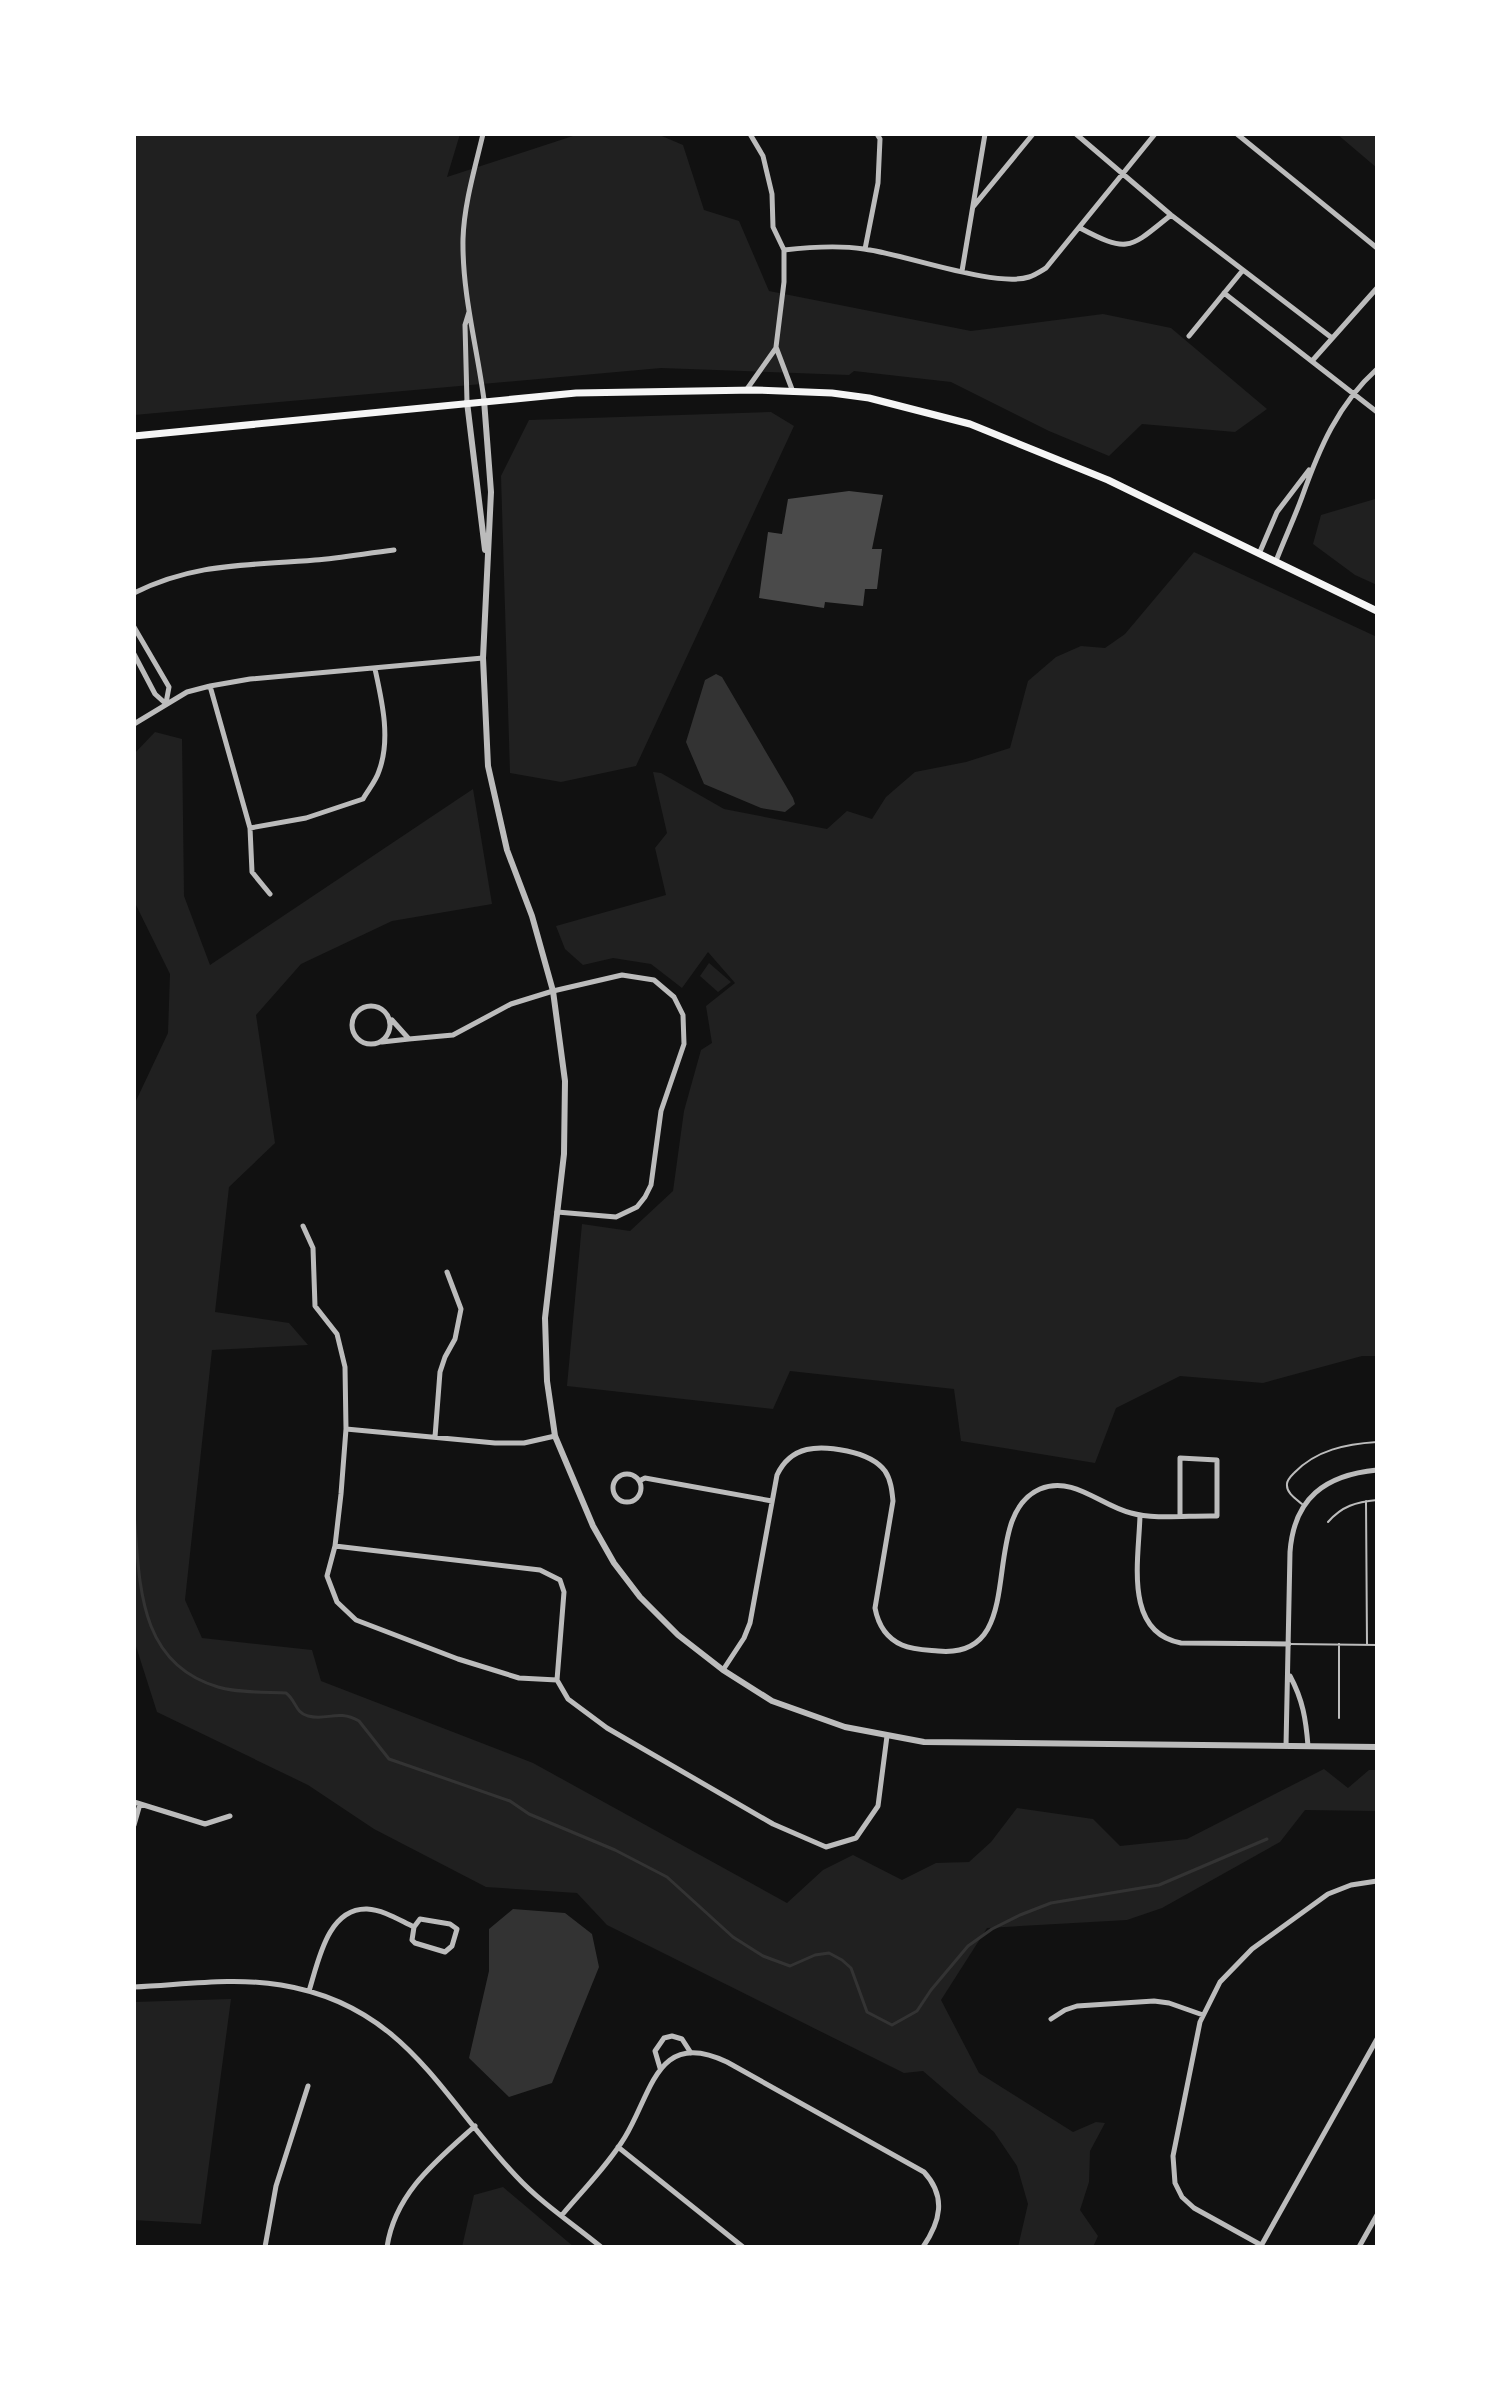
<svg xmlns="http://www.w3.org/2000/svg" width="1511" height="2381" font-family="'Public Sans',sans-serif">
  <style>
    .green { fill: #202020 }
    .water { fill: #333 }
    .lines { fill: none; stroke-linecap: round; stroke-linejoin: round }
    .stream { stroke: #333; stroke-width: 3 }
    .building { fill: #4a4a4a }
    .service { stroke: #bcbcbc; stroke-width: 2 }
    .minor { stroke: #bcbcbc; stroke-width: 5 }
    .tertiary { stroke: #bcbcbc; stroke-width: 6 }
    .secondary { stroke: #f5f5f5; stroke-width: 7 }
  </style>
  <rect width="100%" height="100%" fill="#111"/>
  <path class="green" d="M134,134H460L447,177L579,134H657L683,145L704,210L739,221L769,291L971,331L1103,314L1171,328L1267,409L1235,432L1142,424L1109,456L1049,431L951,382L854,371L849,375L661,368L134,415Z
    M1337,134H1377V168Z
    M771,412L794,426L636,766L561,782L510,773L501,476L529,420Z
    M1375,499L1377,500V585L1355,575L1313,544L1321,515Z
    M1194,552L1377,637V1356H1362L1263,1383L1180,1376L1116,1408L1095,1463L961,1441L954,1389L790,1371L773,1409L567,1386L582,1224L630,1231L673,1191L684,1111L701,1050L712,1043L706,1006L735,983L708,952L682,988L651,964L613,958L583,965L565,949L556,926L666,895L655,848L667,833L653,772L661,773L724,809L827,829L847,811L872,819L886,797L915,772L966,762L1010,748L1028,681L1056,657L1081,646L1105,648L1125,634Z
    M155,732L182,739L184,896L210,965L473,789L492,904L392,921L301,964L256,1015L275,1143L229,1187L215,1312L289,1323L308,1345L212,1350L185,1600L202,1638L312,1650L321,1681L533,1763L787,1903L823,1870L853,1855L902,1880L936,1863L969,1862L991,1842L1017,1808L1093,1819L1120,1846L1187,1839L1324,1769L1348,1788L1369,1770H1377V1811L1305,1810L1280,1842L1162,1908L1127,1920L987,1928L941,2000L979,2073L1073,2132L1096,2122L1105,2123L1090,2151L1089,2182L1080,2210L1098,2236L1093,2247H1018L1028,2204L1017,2166L994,2132L923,2071L904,2073L607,1925L577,1893L486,1887L374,1829L308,1785L157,1712L134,1640V1105L168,1033L170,974L134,901V754Z
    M709,963L731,982L718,992L700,976Z
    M231,1999L201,2224L134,2220V2002Z
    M503,2187L574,2247H462L474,2195Z"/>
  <path class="water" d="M716,674L722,677L793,798L795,804L785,812L761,808L704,784L686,742L705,680Z
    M513,1909L565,1913L592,1934L599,1967L552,2083L509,2097L469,2058L489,1971V1929Z"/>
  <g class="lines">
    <path class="stream" d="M134,1513C140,1583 137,1663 218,1687C239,1693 264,1692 286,1693C296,1700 295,1713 308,1716C327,1721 338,1709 359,1721L389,1759L510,1801L529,1814L615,1850L667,1877L733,1937L763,1956L790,1966L815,1955L829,1953L842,1960L851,1968L867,2012L892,2025L917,2011L931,1990L968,1946L992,1929L1020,1915L1051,1903L1159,1885L1267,1839"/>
  </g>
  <path class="building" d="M849,491L883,495L872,549H882L877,589H865L863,606L825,602L824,608L759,598L768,532L782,534L788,499Z"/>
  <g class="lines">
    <path class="service" d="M1366,1501L1367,1645
      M1302,1504C1296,1499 1286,1493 1287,1484C1287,1480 1291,1476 1294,1473C1316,1450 1346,1444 1377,1442
      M1328,1522C1342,1506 1356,1502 1377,1500
      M1290,1644L1377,1645
      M1339,1644V1718"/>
    <path class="minor" d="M483,134C475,168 464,204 463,239C462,293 477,347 484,400
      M750,134L763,156L772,194L773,227L784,250V282L776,347L793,392
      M1076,134L1171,215L1332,338
      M1237,134L1377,248
      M973,207L1033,134
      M1080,228C1129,254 1130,248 1171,215
      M865,249L878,183L880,139L877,134
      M784,250C810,247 838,245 864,249C904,254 995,288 1029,277C1035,275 1041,271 1046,268L1155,134
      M962,271L985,134
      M1224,293L1377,412
      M1189,336L1243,270
      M1312,361L1377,288
      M747,389L776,348
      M467,402L465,325L469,312
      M1259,554L1277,512L1309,470
      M1276,561C1284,540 1294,519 1302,497C1319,449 1338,404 1377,369
      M134,593C196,562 248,566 315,560C341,558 368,553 394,550
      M134,627L169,687L166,703
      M134,654L155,694L165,703
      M210,686L250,828L252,872L270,894
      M134,724L187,692L210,686L250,679L483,658
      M250,828L306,818L363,799C368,790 376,781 379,771C391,739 382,701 375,669
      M352 1025a19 19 0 1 1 38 0a19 19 0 1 1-38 0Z
      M409,1039L453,1035L511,1004L553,991L622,975L654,980L674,997L683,1015L684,1044L661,1111L651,1185L645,1197L637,1207L616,1217L557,1212
      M382,1042L409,1039L392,1020
      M303,1226L313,1248L315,1306L337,1334L345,1367L346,1429L341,1494L335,1546L327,1576L337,1602L356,1620L458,1659L519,1678L557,1680
      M346,1429L495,1443H524L555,1436
      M435,1437L440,1372L445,1357L455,1339L461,1309L447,1272
      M613 1488a14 14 0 1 1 28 0a14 14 0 1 1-28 0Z
      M639,1481L645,1478L772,1501
      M1140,1515C1139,1559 1123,1632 1181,1643L1289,1644
      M335,1546L540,1570L560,1580L564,1592L557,1680L568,1699L607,1728L773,1824L826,1847L856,1838L878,1806L887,1736
      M723,1670L744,1638L750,1623L777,1475C791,1445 819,1445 847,1451C861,1454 876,1459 885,1471C891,1480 892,1491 893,1501L875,1608C878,1624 886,1638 902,1645C913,1650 926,1650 938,1651C1033,1660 975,1517 1040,1489C1073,1475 1101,1506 1131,1513C1155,1520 1191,1515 1217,1516V1460L1180,1458V1515
      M1290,1676C1303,1700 1306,1720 1308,1746
      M1286,1746L1290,1552C1294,1498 1325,1475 1377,1470
      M134,1802L205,1824L230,1816
      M134,1825L140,1804
      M134,1987C182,1985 233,1977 281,1985C405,2005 440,2096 516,2176C541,2203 573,2224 601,2247
      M309,1991C318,1963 327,1908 367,1909C384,1910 399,1920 414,1927L420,1919L450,1924L457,1929L452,1946L445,1952L415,1943L412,1940L414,1927
      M1051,2019L1065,2010L1077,2006L1154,2001L1169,2003L1203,2015
      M660,2068L655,2051L664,2038L672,2036L682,2039L691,2053
      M618,2147L743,2247
      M562,2215C583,2190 608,2165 625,2137C652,2093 657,2028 727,2062L924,2172C947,2197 940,2222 923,2247
      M1261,2245L1194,2208L1182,2197L1175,2183L1173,2156L1200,2022L1220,1982L1252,1949L1328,1894L1351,1885L1377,1881
      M1261,2246L1377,2039
      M265,2247L276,2186L308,2086
      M387,2247C395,2193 437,2160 475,2126
      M1359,2247L1377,2215"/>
    <path class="tertiary" d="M484,400L491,492L483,658L488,766L507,850L532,916L553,991L565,1081L564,1154L545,1318L547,1381L555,1436L593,1526L614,1563L640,1597L678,1635L723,1670L772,1701L845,1727L924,1742L1377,1747
      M467,402L485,550"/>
    <path class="secondary" d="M134,436L576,393L755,390L832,393L869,398L970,424L1108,480L1377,611"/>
  </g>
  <rect width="1511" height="2381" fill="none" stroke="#ffffff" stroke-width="272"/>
</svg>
